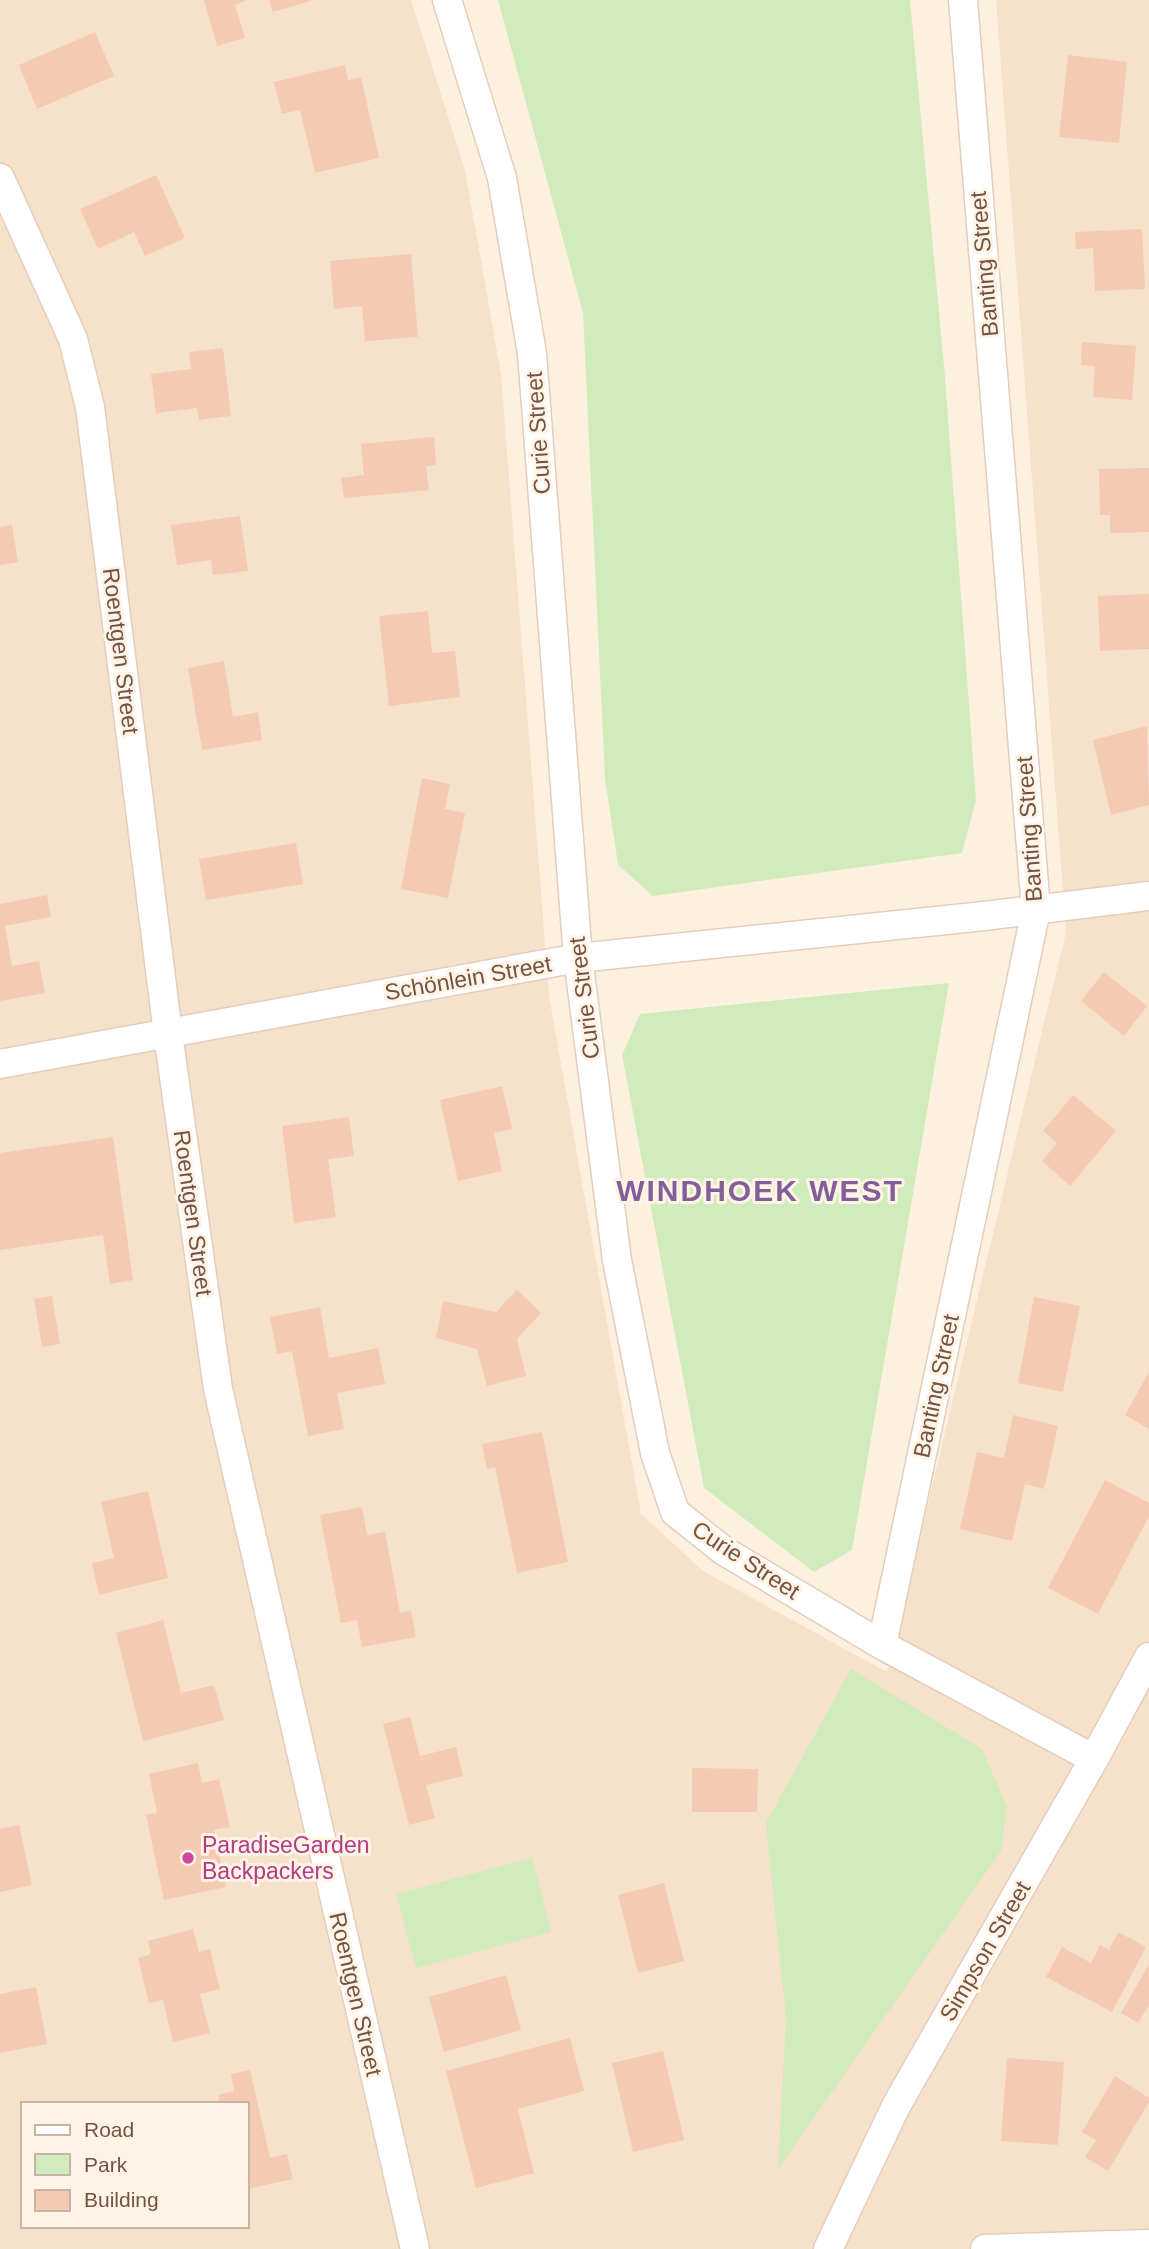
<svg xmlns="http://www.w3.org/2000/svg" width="1149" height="2249" font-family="Helvetica,sans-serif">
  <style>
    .residential { fill: #f6e1cb; fill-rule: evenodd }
    .green { fill: #d1ecbc }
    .building { fill: #f5cab3 }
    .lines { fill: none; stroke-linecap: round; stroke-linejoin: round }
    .minor-casing { stroke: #e4cdbc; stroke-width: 31 }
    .minor { stroke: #fff; stroke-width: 28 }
    .hotel-dot { fill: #d1479c; stroke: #fff4e5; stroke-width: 2.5 }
    .labels { text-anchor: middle; stroke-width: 6; stroke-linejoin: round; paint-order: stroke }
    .street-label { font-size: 23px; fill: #755344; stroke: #fff4e5 }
    .hotel-label { font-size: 23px; fill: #b23c85; stroke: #fff4e5; text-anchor: start }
    .district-label { font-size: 30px; font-weight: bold; letter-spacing: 2px; fill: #835f99; stroke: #fff4e5 }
  </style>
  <rect width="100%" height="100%" fill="#fef0de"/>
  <path class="residential" d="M0,0H411L465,170L501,374L549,996L641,1514L703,1571L887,1672L1066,932L996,0H1149V2249H0ZM23,2104H247V2226H23Z"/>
  <path class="green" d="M498,0H910L945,377L976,800L962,853L653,896L618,865L605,779L583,313Z
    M949,983L852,1550L814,1572L704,1488L622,1055L640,1014Z
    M851,1669L982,1749L1007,1807L1001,1851L778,2169L786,2019L766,1823Z
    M532,1858L551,1932L416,1968L396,1894Z"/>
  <path class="building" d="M204,0H248L235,5L245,38L217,46Z
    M269,0H311V1L273,12Z
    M95,32L114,76L37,109L19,65Z
    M1068,55L1127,62L1119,143L1059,137Z
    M345,65L348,80L361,77L379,158L315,173L300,110L282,114L274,82Z
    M156,175L185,238L145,256L134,232L98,249L80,209Z
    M1142,229L1145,289L1095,291L1093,248L1076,249L1075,232Z
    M411,254L418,337L365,341L362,306L334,309L330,261Z
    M1082,342L1136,346L1132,400L1093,397L1095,366L1081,365Z
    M223,348L231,416L199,420L197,408L156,413L151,374L191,369L189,352Z
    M434,437L436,465L426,466L429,490L344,498L341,478L364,475L361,444Z
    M1149,468V532L1110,533V515H1100L1099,469Z
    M240,516L248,571L213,575L211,560L177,565L171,525Z
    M12,525L18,562L0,565V527Z
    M1149,594V649L1100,651L1098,596Z
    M428,611L432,653L455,651L460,697L389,706L379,616Z
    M224,661L233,717L258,712L262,740L202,750L188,668Z
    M1147,726L1149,805L1111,815L1093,740Z
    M422,778L450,784L445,809L465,813L448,898L401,889Z
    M296,843L303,884L206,900L199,859Z
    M47,895L51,917L5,926L12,966L39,961L45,993L0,1001V904Z
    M1104,972L1147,1006L1124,1036L1081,1001Z
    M502,1086L512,1129L494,1133L502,1171L458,1181L440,1100Z
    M1073,1095L1116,1131L1070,1186L1042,1161L1057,1143L1043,1131Z
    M349,1117L354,1156L328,1159L336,1217L294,1223L282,1126Z
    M113,1137L133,1280L110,1284L103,1235L0,1250V1153Z
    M517,1290L541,1313L517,1339L526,1376L487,1386L477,1349L436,1338L443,1301L496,1312Z
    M52,1296L60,1344L42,1347L34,1299Z
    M1034,1297L1080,1306L1063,1392L1018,1383Z
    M320,1307L329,1358L378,1348L385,1384L337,1393L344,1429L308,1436L292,1351L277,1354L270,1317Z
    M1149,1372V1429L1125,1415Z
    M1013,1415L1058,1426L1044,1489L1025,1484L1012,1541L960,1529L977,1452L1004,1458Z
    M542,1432L568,1562L517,1573L495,1467L487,1469L482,1444Z
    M1105,1480L1149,1503V1516L1098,1614L1048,1588Z
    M148,1491L168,1578L99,1595L92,1563L114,1558L101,1502Z
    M362,1507L367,1535L385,1532L400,1613L411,1611L416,1637L362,1647L357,1620L341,1623L320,1515Z
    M163,1620L181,1693L214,1685L224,1720L143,1741L116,1633Z
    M410,1717L420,1756L456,1747L463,1776L426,1785L435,1818L409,1825L383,1724Z
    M198,1763L202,1783L219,1779L230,1827L214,1830L226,1887L164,1900L146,1815L157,1813L149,1774Z
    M692,1768L758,1769L757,1812H692Z
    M19,1825L32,1885L0,1892V1829Z
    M664,1883L684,1961L638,1973L618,1895Z
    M193,1929L199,1952L210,1949L220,1989L200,1994L210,2033L173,2042L163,2000L149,2003L138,1958L151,1954L148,1941Z
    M1118,1932L1146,1947L1112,2012L1046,1977L1062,1947L1091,1963L1100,1945L1109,1950Z
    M1149,1964V2005L1138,2023L1121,2013Z
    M506,1975L521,2030L444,2052L429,1997Z
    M36,1987L47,2044L0,2053V1994Z
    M570,2038L584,2091L518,2109L534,2173L476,2188L446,2071Z
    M663,2051L684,2140L633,2152L612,2063Z
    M1007,2058L1064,2062L1058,2145L1001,2141Z
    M250,2070L270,2158L287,2154L293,2179L247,2189V2104H220L218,2095L234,2091L231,2074Z
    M1115,2076L1149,2098V2102L1108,2171L1085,2157L1096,2140L1082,2132Z"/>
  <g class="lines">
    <defs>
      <path id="minor" d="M447,0L502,178L532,353L578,958L617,1260L655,1453L675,1512L724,1551L882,1645L1094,1759
        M0,178L73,339L90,407L168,1034L218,1389L415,2249
        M0,1064L578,958L975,917L1149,896
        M882,1645L1036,910L963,0
        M828,2249L896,2106L1094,1759L1149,1657
        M985,2249L1149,2244"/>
    </defs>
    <use href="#minor" class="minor-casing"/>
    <use href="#minor" class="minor"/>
  </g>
  <circle class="hotel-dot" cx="188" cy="1858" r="7"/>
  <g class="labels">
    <g class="street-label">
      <text transform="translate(984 264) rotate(-95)" y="8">Banting Street</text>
      <text transform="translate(538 433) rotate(-94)" y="8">Curie Street</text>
      <text transform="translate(121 651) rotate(83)" y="8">Roentgen Street</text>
      <text transform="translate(1029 829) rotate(-94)" y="8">Banting Street</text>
      <text transform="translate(468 978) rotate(-10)" y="8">Schönlein Street</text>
      <text transform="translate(584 998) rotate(-97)" y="8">Curie Street</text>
      <text transform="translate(193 1213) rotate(82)" y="8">Roentgen Street</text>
      <text transform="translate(936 1386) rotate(-78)" y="8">Banting Street</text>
      <text transform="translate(746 1560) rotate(33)" y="8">Curie Street</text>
      <text transform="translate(985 1951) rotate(-60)" y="8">Simpson Street</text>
      <text transform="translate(356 1994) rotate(77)" y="8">Roentgen Street</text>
    </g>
    <g class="hotel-label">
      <text x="202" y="1853">ParadiseGarden<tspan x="202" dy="26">Backpackers</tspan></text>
    </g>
    <g class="district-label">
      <text x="760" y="1201">WINDHOEK WEST</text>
    </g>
  </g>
  <rect x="21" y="2102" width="228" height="126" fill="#fff4e5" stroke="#c8b4a5" stroke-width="2"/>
  <rect x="35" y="2125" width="35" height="10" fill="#ffffff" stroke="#c8b4a5" stroke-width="2"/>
  <text x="84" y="2137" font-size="21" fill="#755344">Road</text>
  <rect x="35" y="2154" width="35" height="21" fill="#d1ecbc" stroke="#c8b4a5" stroke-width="2"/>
  <text x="84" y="2172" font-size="21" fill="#755344">Park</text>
  <rect x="35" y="2190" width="35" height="21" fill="#f5cab3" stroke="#c8b4a5" stroke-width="2"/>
  <text x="84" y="2207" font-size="21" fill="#755344">Building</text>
</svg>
